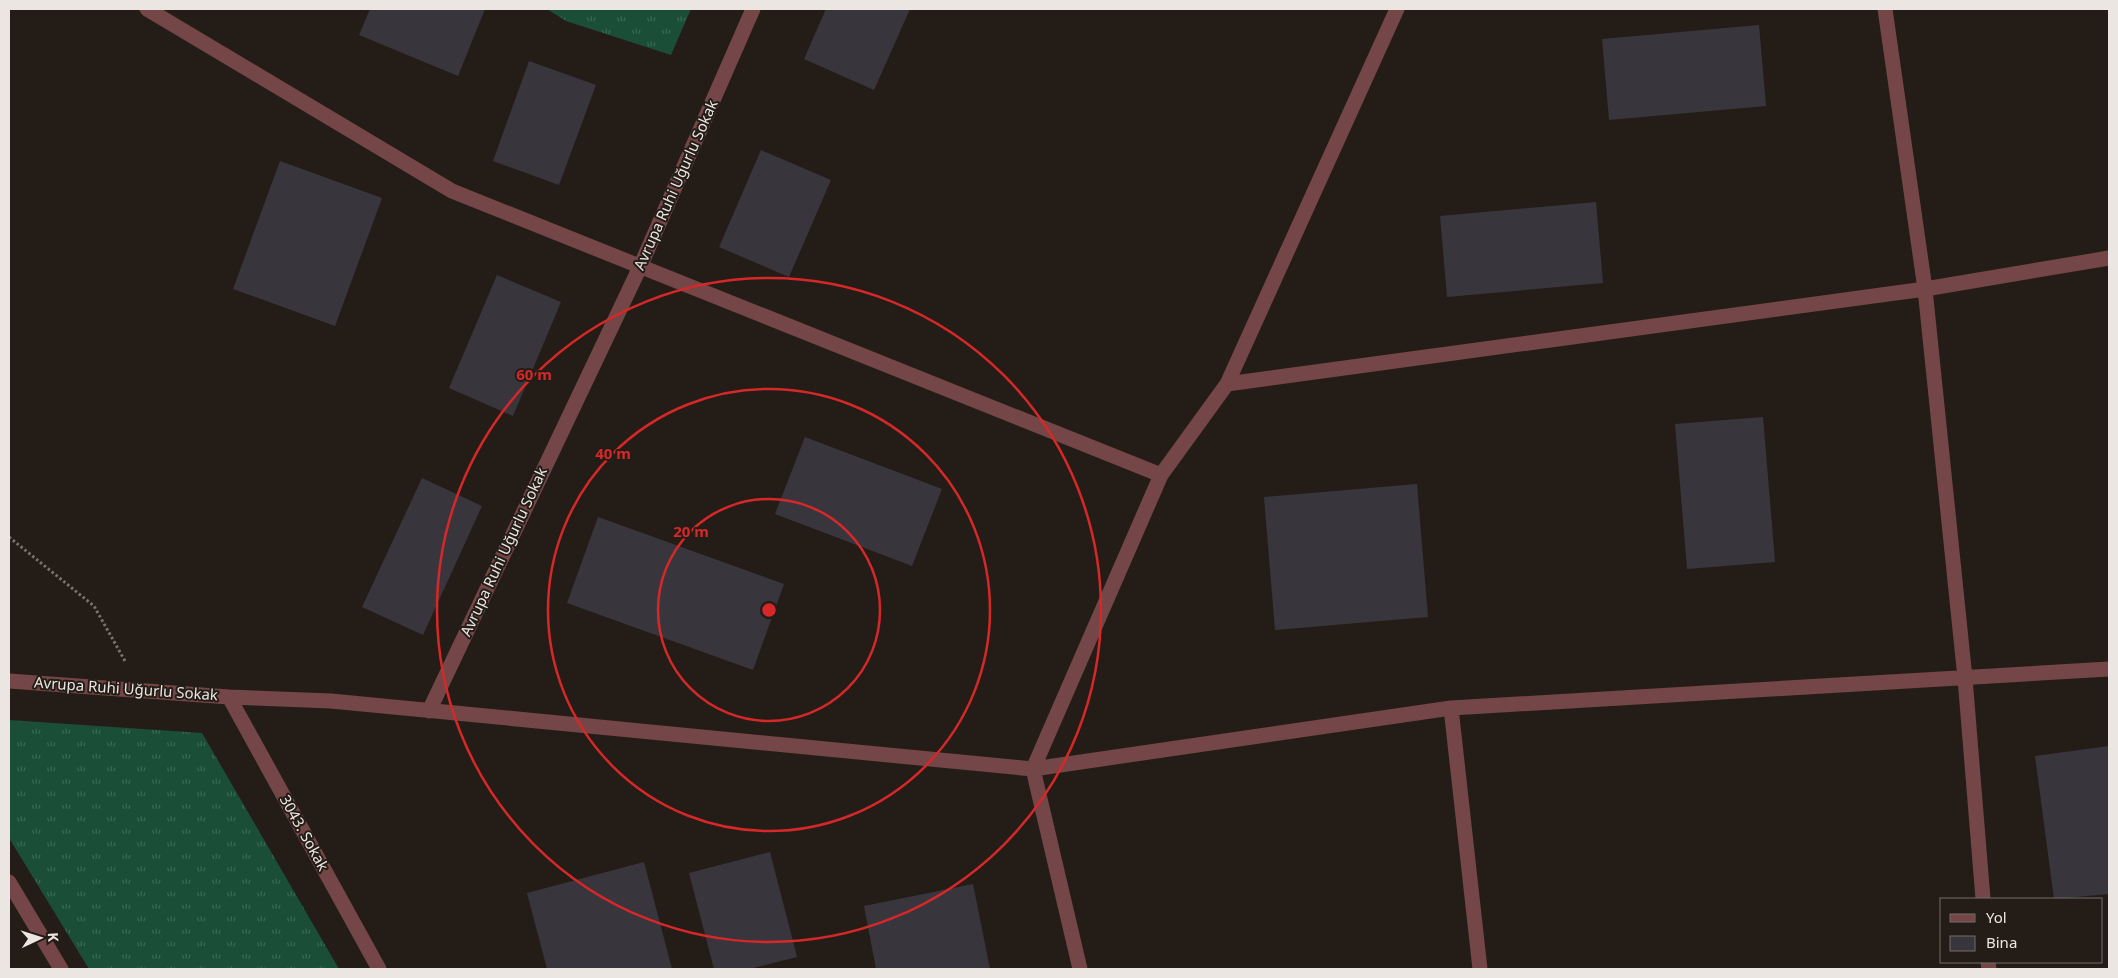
<svg xmlns="http://www.w3.org/2000/svg" width="2118" height="978" font-family="'Noto Sans',sans-serif">
  <style>
    .grass { fill: url(#grass-tufts) }
    .building { fill: #39353d }
    .lines { fill: none; stroke-linecap: round; stroke-linejoin: round }
    .path { stroke: #78726c; stroke-width: 3; stroke-dasharray: 2.5 2.5; stroke-linecap: butt }
    .minor { stroke: #744647; stroke-width: 15 }
    .ring { fill: none; stroke: #d62828; stroke-width: 2.5 }
    .labels { text-anchor: middle; stroke-width: 4; stroke-linejoin: round; paint-order: stroke }
    .street-label { font-size: 15px; fill: #ebe6e1; stroke: #241d17 }
    .centre { fill: #d62828; stroke: #241d17; stroke-width: 2.5 }
    .ring-label { font-size: 15px; text-anchor: middle; font-weight: bold; fill: #d62828; stroke: #241d17; stroke-width: 4; stroke-linejoin: round; paint-order: stroke }
  </style>
  <defs>
    <pattern id="grass-tufts" width="24" height="20" patternUnits="userSpaceOnUse" patternTransform="scale(1.25)"><rect width="24" height="20" fill="#1a4e36"/><path d="M3 7l-1-3M5 7V3M7 7l1-3M15 17l-1-3M17 17v-4M19 17l1-3" fill="none" stroke="#3b6853"/></pattern>
  </defs>
  <rect width="100%" height="100%" fill="#241d17"/>
  <path class="grass" d="M547,9H691L671,55L566,21Z
    M9,720L202,733L339,969H89L9,838Z"/>
  <path class="building" d="M370,9H485L458,76L359,35Z
    M826,9H910L874,90L804,59Z
    M1759,25L1766,106L1609,120L1602,39Z
    M529,61L596,85L559,185L493,161Z
    M761,150L831,180L789,277L719,247Z
    M280,161L382,198L335,326L233,289Z
    M1596,202L1603,283L1447,297L1440,216Z
    M497,275L561,302L513,416L449,388Z
    M1763,417L1775,562L1687,569L1675,424Z
    M805,437L942,489L912,566L775,514Z
    M422,478L482,506L423,635L362,607Z
    M1417,484L1428,617L1275,630L1264,497Z
    M598,517L784,584L753,670L567,603Z
    M2109,746V894L2054,899L2035,756Z
    M770,852L797,957L749,969H714L689,873Z
    M644,862L672,969H547L527,893Z
    M973,884L990,969H876L864,906Z"/>
  <g class="lines">
    <path class="path" d="M9,537L94,606L125,661"/>
    <path class="minor" d="M147,9L452,191L1161,475L1227,384L1397,9
      M1885,9L1925,289L1965,678L1983,899
      M1227,384L1925,289L2109,258
      M9,681L229,697L331,701L1033,769L1451,708L2109,669
      M229,697L379,969
      M1451,708L1480,969
      M429,711L640,267L753,9
      M9,882L61,969
      M1988,962L1989,969
      M1080,969L1033,769L1161,475"/>
  </g>
  <g class="ring">
    <circle cx="769" cy="610" r="111"/>
    <circle cx="769" cy="610" r="221"/>
    <circle cx="769" cy="610" r="332"/>
  </g>
  <g class="labels">
    <g class="street-label">
      <text transform="translate(676 185) rotate(-66)" y="5">Avrupa Ruhi Uğurlu Sokak</text>
      <text transform="translate(504 552) rotate(-65)" y="5">Avrupa Ruhi Uğurlu Sokak</text>
      <text transform="translate(126 689) rotate(4)" y="5">Avrupa Ruhi Uğurlu Sokak</text>
      <text transform="translate(304 833) rotate(61)" y="5">3043. Sokak</text>
    </g>
  </g>
  <circle cx="769" cy="610" r="8" class="centre"/>
  <g class="ring-label">
    <text x="534" y="380">60 m</text>
    <text x="613" y="459">40 m</text>
    <text x="691" y="537">20 m</text>
  </g>
  <rect width="2118" height="978" fill="none" stroke="#ebe6e1" stroke-width="20"/>
  <rect x="1940" y="898" width="162" height="65" fill="#241d17" stroke="#746d68"/>
  <rect x="1950" y="914" width="25" height="8" fill="#744647" stroke="#746d68"/>
  <text x="1986" y="923" font-size="15" fill="#ebe6e1">Yol</text>
  <rect x="1950" y="936" width="25" height="15" fill="#39353d" stroke="#746d68"/>
  <text x="1986" y="948" font-size="15" fill="#ebe6e1">Bina</text>
  <g transform="translate(40 938) rotate(86)" stroke="#241d17" stroke-width="4" paint-order="stroke">
  <path d="M0-4L9 19L0 12L-9 19Z" fill="#ebe6e1"/>
  <text y="-8" font-size="14" font-weight="bold" text-anchor="middle" fill="#ebe6e1">K</text>
  </g>
</svg>
